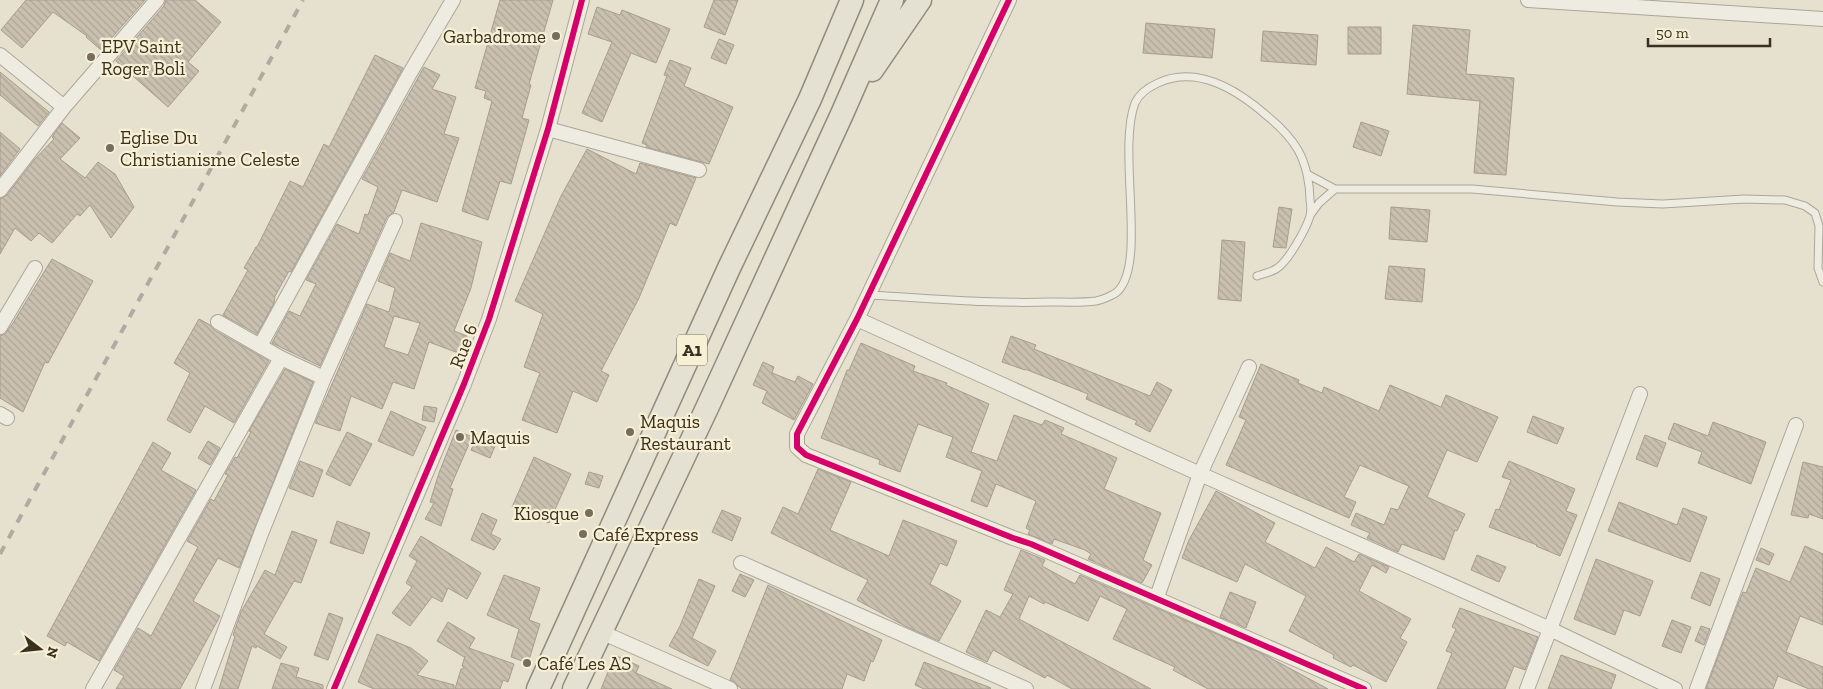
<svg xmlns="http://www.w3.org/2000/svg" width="1823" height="689" font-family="'Zilla Slab',serif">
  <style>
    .building { fill: url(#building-back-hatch); stroke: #a79d8e; fill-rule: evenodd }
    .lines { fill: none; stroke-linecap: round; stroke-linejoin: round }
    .lane-casing { stroke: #aba698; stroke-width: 9 }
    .street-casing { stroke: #aba698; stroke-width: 16 }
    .primary-casing { stroke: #918b7f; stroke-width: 25 }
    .lane { stroke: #eeebe1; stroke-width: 7 }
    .street { stroke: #eeebe1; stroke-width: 14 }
    .primary { stroke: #e5e1d2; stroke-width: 22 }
    .rail { stroke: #aeaba1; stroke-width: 4; stroke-dasharray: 9 9; stroke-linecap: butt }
    .cycleway-casing { stroke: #f7f0d5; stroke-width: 9 }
    .cycleway { stroke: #d6006c; stroke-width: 6 }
    .poi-dot { fill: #776d5d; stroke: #f7f0d5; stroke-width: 2 }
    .labels { text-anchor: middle; stroke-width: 4.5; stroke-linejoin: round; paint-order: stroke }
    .shield { fill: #f7f0d5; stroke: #736956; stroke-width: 1 }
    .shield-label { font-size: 18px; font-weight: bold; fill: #3b2f1f }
    .poi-label { font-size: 19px; fill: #3b2f1f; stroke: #f7f0d5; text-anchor: start }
    .street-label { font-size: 19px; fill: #3b2f1f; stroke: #f7f0d5 }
  </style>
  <defs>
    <pattern id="building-back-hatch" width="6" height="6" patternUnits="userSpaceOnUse" patternTransform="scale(1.25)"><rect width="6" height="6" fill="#cac0b0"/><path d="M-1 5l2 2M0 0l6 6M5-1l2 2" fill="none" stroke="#aea597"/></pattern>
  </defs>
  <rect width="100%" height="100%" fill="#e6e1cf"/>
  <path class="building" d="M26,0H145L101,50L86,37L87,36L53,12L22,48L1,30Z
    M166,0H195L221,22L188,62L199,71L168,107L116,61L164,6Z
    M500,0H553L529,84L531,85L522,118L529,120L511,184L500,181L488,220L462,211L492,101L484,98L486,91L475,88Z
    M714,0H738L725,35L704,27Z
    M597,7L620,15L622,10L670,29L656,63L631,53L602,122L582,113L612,42L588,34Z
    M1146,23L1215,29L1212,58L1143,53Z
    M1413,25L1470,30L1466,74L1514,78L1506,175L1474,173L1480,101L1407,94Z
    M1348,27H1381V54H1348Z
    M1263,31L1318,35L1316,65L1261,61Z
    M719,39L734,45L726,64L711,58Z
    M375,55L403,68L291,272L289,271L275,296L274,303L257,334L223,315L248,270L244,268L256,247H257L290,181L303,187L324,144L329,147Z
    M670,60L691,68L684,86L733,107L709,164L646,147L647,145L642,143L667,76L664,75Z
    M424,67L440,75L432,89L456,97L444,134L459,138L437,202L402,190L394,212L387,217L320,366L272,343L289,311L300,316L316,284L306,280L337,224L359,234L365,214L368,215L378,187L362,179Z
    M0,72L49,112L38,126L0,95Z
    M1361,122L1389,131L1381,156L1353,147Z
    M62,123L80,138L60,159L85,178L98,162L115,174L134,207L111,238L90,205L80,216L77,214L52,243L39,233L31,241L15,228L0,254V199L7,195L35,159L54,139L52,137Z
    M0,132L20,149L0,176Z
    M587,149L636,174L640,163L696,178L676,226L670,223L639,298L601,371L609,375L597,402L573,391L557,433L522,420L540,373L524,367L543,314L515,301L561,196Z
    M1279,207L1292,209L1286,248L1273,247Z
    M1391,207L1430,210L1427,242L1389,239Z
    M421,223L482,242L471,288L454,331L467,336L461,354L429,342L414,389L393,382L382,409L351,396L340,431L315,423L367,304L389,312L395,288L378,281L390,253L410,261ZM394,316L420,323L408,355L384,347Z
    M1222,240L1245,242L1241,301L1218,299Z
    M52,259L93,281L48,363L45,362L23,412L0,398V336L5,334L13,323Z
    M1389,266L1425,269L1422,302L1385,299Z
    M199,319L210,325L214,330L269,361L234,423L205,406L190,433L167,420L190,373L174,363Z
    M1011,336L1036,345L1034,349L1150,396L1157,382L1172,390L1150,432L1135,424L1137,421L1086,399L1088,394L1025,369V370L1002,362Z
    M861,343L915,366L913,371L947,383L946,385L989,404L971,452L997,461L1014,415L1042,425L1045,420L1064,428L1061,434L1117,458L1104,489L1161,513L1143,560L1152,565L1142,583L1088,559L1091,554L1085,550L1054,539L1052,544L1028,534L1030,530L1026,528L1036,501L996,484L987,507L971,501L982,471L946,457L953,437L918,424L900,472L879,464L880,460L821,438L847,370H849Z
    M763,362L774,367L772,373L795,382L798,376L813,384L794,420L762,403L767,391L753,385Z
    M1261,364L1299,380L1298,383L1322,393L1324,387L1379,411L1390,385L1441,407L1446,395L1498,417L1477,462L1447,450L1427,497L1465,514L1457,531L1455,530L1444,560L1402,544L1398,552L1367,538L1370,533L1351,525L1356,513L1384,525L1391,508L1398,510L1409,486L1360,465L1344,497L1356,502L1349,518L1226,465L1246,420L1239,417Z
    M285,369L313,382L239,568L218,558L193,601L220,616L180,689H116L124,676L114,670L138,628L151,636L198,547L187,541L211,499L214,501L228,475L225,474L235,457L237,458L251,432L249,431Z
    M424,406L437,408L434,422L422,420Z
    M391,411L426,427L413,456L378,441Z
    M1533,416L1564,428L1557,444L1527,432Z
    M1713,422L1766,442L1751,484L1698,463L1702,452L1668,439L1674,423L1708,436Z
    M456,430L472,437L450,488L453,489L441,526L425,519L434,503L430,502L439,473Z
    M347,432L372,444L350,486L326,474Z
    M1645,435L1666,443L1657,467L1636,459Z
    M477,438L495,446L490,458L471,450Z
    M208,441L220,448L210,465L198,458Z
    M153,442L171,453L161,470L196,490L99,661L67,642L65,646L47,636Z
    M534,457L571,474L549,523L512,507Z
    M300,461L323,470L313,497L289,488Z
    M1509,461L1575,489L1566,511L1577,515L1560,556L1536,546L1537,545L1489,527L1496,509L1499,510L1511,480L1502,477Z
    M1803,462L1823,467V519L1809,514L1808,518L1791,515Z
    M818,469L851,482L830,530L889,556L903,520L957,541L947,566L940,563L930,584L961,601L939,641L907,627L857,600L868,580L771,533L783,507L798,514Z
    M589,472L603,476L599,488L585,484Z
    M1216,491L1275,523L1265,542L1315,568L1326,547L1354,562L1359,554L1389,567L1386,573L1372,565L1359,591L1411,619L1400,638L1407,642L1386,682L1353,665L1351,667L1333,658L1334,655L1289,631L1306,596L1245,564L1237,582L1182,558L1189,540Z
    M1619,502L1677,525L1683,508L1707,517L1690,562L1608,531Z
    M722,510L741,518L732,541L712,532Z
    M482,513L497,520L491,534L501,539L494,550L471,540Z
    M337,521L370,533L363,554L330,543Z
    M292,531L317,540L301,583L294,581L264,634L287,647L280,659L257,646L256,648L252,646L238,689H219L235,636L233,635L241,612L265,570L275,575Z
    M421,536L481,573L467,599L448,588L442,602L432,597L410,626L392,613L412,587L406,583L417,561L409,556Z
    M1805,546L1823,554V625L1800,616L1786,652L1823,667V689H1809L1778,676L1773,689H1706L1736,609L1743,592L1746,593L1756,568L1790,582Z
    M1761,548L1774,554L1769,565L1756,560Z
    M1021,550L1045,560L1042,566L1075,584L1080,575L1263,654L1328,689H1208L1173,670L1175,667L1113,639L1127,609L1100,596L1088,621L1045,602L1044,604L1029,596L1019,619L1151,689H1072L1047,675L1045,678L993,650L987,662L966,652L986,610L1000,617L1013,594L1004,590Z
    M1477,555L1506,567L1499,582L1471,570Z
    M1596,559L1653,581L1640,616L1624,610L1615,635L1574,619Z
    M1701,572L1720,579L1710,606L1691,598Z
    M740,574L754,580L745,597L732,591Z
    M504,575L540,588L529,620L540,624L528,663L511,657L519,629L487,615Z
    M699,579L715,586L692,638L716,651L708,666L669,646L680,626Z
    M768,585L882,640L873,662L871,661L864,681L847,674L842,689H742L730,680Z
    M1230,592L1256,602L1246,628L1220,617Z
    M1460,608L1538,637L1525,670L1514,666L1505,689H1437L1452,653L1446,651L1456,629L1452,627Z
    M329,613L343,618L328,660L314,655Z
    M1672,620L1691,627L1681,653L1662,646Z
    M448,622L475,638L469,648L514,664L508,682L503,680L500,689H455L461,669H463L464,667L462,666L465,656L464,657L437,641Z
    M1701,626L1710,629L1704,645L1695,641Z
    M377,634L411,648L428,661L417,675L454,685V689H374L358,682Z
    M615,655L639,666L636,673L672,689H601Z
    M1561,655L1616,675L1611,689H1548Z
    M924,662L991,688L990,689H924L915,685Z
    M281,663L299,668L296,677L323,685V689H272Z"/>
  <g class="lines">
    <defs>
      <path id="lane" d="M1307,174L1335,189H1472L1617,202L1663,204L1744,199L1785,200L1805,206L1815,213L1819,226L1818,268L1823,282
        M1311,214L1319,203L1335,189
        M869,295C929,298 988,304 1048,302C1064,302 1081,303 1096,301C1102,300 1114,295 1118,291C1147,261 1117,151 1135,103C1139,94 1149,87 1158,83C1197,65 1236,89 1266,115C1277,124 1290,136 1298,150C1306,164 1310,184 1310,200C1311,205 1311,211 1310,216C1306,229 1288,262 1276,269C1271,272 1263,274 1257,276"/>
      <path id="street" d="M1009,0L857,319L797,434V447L806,455L1013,538L1031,544L1364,689
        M1528,0L1823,19
        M0,55L64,107
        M548,129L699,170
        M0,190L64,107L157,0
        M857,319L1200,474L1550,629L1675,689
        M218,322L281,358L324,378
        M0,327L35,268
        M260,346L410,73L453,0
        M0,414L7,418
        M741,563L1026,689
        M1157,597L1200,474L1249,367
        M601,632L730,689
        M93,689L281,358
        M203,689L262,531L324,378L395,221
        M334,689L464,384L489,319L548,129L582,0
        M1527,689L1640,394
        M1697,689L1796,425"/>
      <path id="primary" d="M872,70L920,0
        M538,689L729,268L810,99L852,0
        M574,689L707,408L842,114L892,0"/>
    </defs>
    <use href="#lane" class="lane-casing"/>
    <use href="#street" class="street-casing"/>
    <use href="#primary" class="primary-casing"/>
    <use href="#lane" class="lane"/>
    <use href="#street" class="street"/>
    <use href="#primary" class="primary"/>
    <path class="rail" d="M0,554L303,0"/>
    <defs>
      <path id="cycleway" d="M1009,0L857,319L797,434V447L806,455L1013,538L1031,544L1364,689
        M334,689L464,384L489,319L548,129L582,0"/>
    </defs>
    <use href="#cycleway" class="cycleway-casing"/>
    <use href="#cycleway" class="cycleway"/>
  </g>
  <g class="poi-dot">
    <circle cx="556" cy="36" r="5"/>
    <circle cx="91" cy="57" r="5"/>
    <circle cx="110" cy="148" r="5"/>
    <circle cx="630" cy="432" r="5"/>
    <circle cx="460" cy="437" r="5"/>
    <circle cx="589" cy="513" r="5"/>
    <circle cx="583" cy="534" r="5"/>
    <circle cx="527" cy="663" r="5"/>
  </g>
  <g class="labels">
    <rect class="shield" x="677" y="334.5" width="30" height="31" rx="4"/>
    <g class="shield-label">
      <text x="692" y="356">A1</text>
    </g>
    <g class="poi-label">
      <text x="546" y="43" text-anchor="end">Garbadrome</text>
      <text x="101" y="53">EPV Saint<tspan x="101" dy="22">Roger Boli</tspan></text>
      <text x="120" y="144">Eglise Du<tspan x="120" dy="22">Christianisme Celeste</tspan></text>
      <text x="640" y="428">Maquis<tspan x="640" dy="22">Restaurant</tspan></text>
      <text x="470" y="444">Maquis</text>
      <text x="579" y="520" text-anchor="end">Kiosque</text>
      <text x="593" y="541">Café Express</text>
      <text x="537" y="670">Café Les AS</text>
    </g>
    <g class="street-label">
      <text transform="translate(463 346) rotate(-69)" y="7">Rue 6</text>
    </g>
  </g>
  <g transform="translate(40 649) rotate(106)" stroke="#f7f0d5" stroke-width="4" paint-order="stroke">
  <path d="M0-4L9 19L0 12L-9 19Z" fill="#3b2f1f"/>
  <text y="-8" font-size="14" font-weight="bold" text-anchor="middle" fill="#3b2f1f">N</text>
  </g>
  <path d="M1648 38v8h122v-8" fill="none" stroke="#3b2f1f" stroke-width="2.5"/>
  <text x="1656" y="38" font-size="15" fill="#3b2f1f" stroke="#f7f0d5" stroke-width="4" paint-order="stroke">50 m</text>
</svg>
